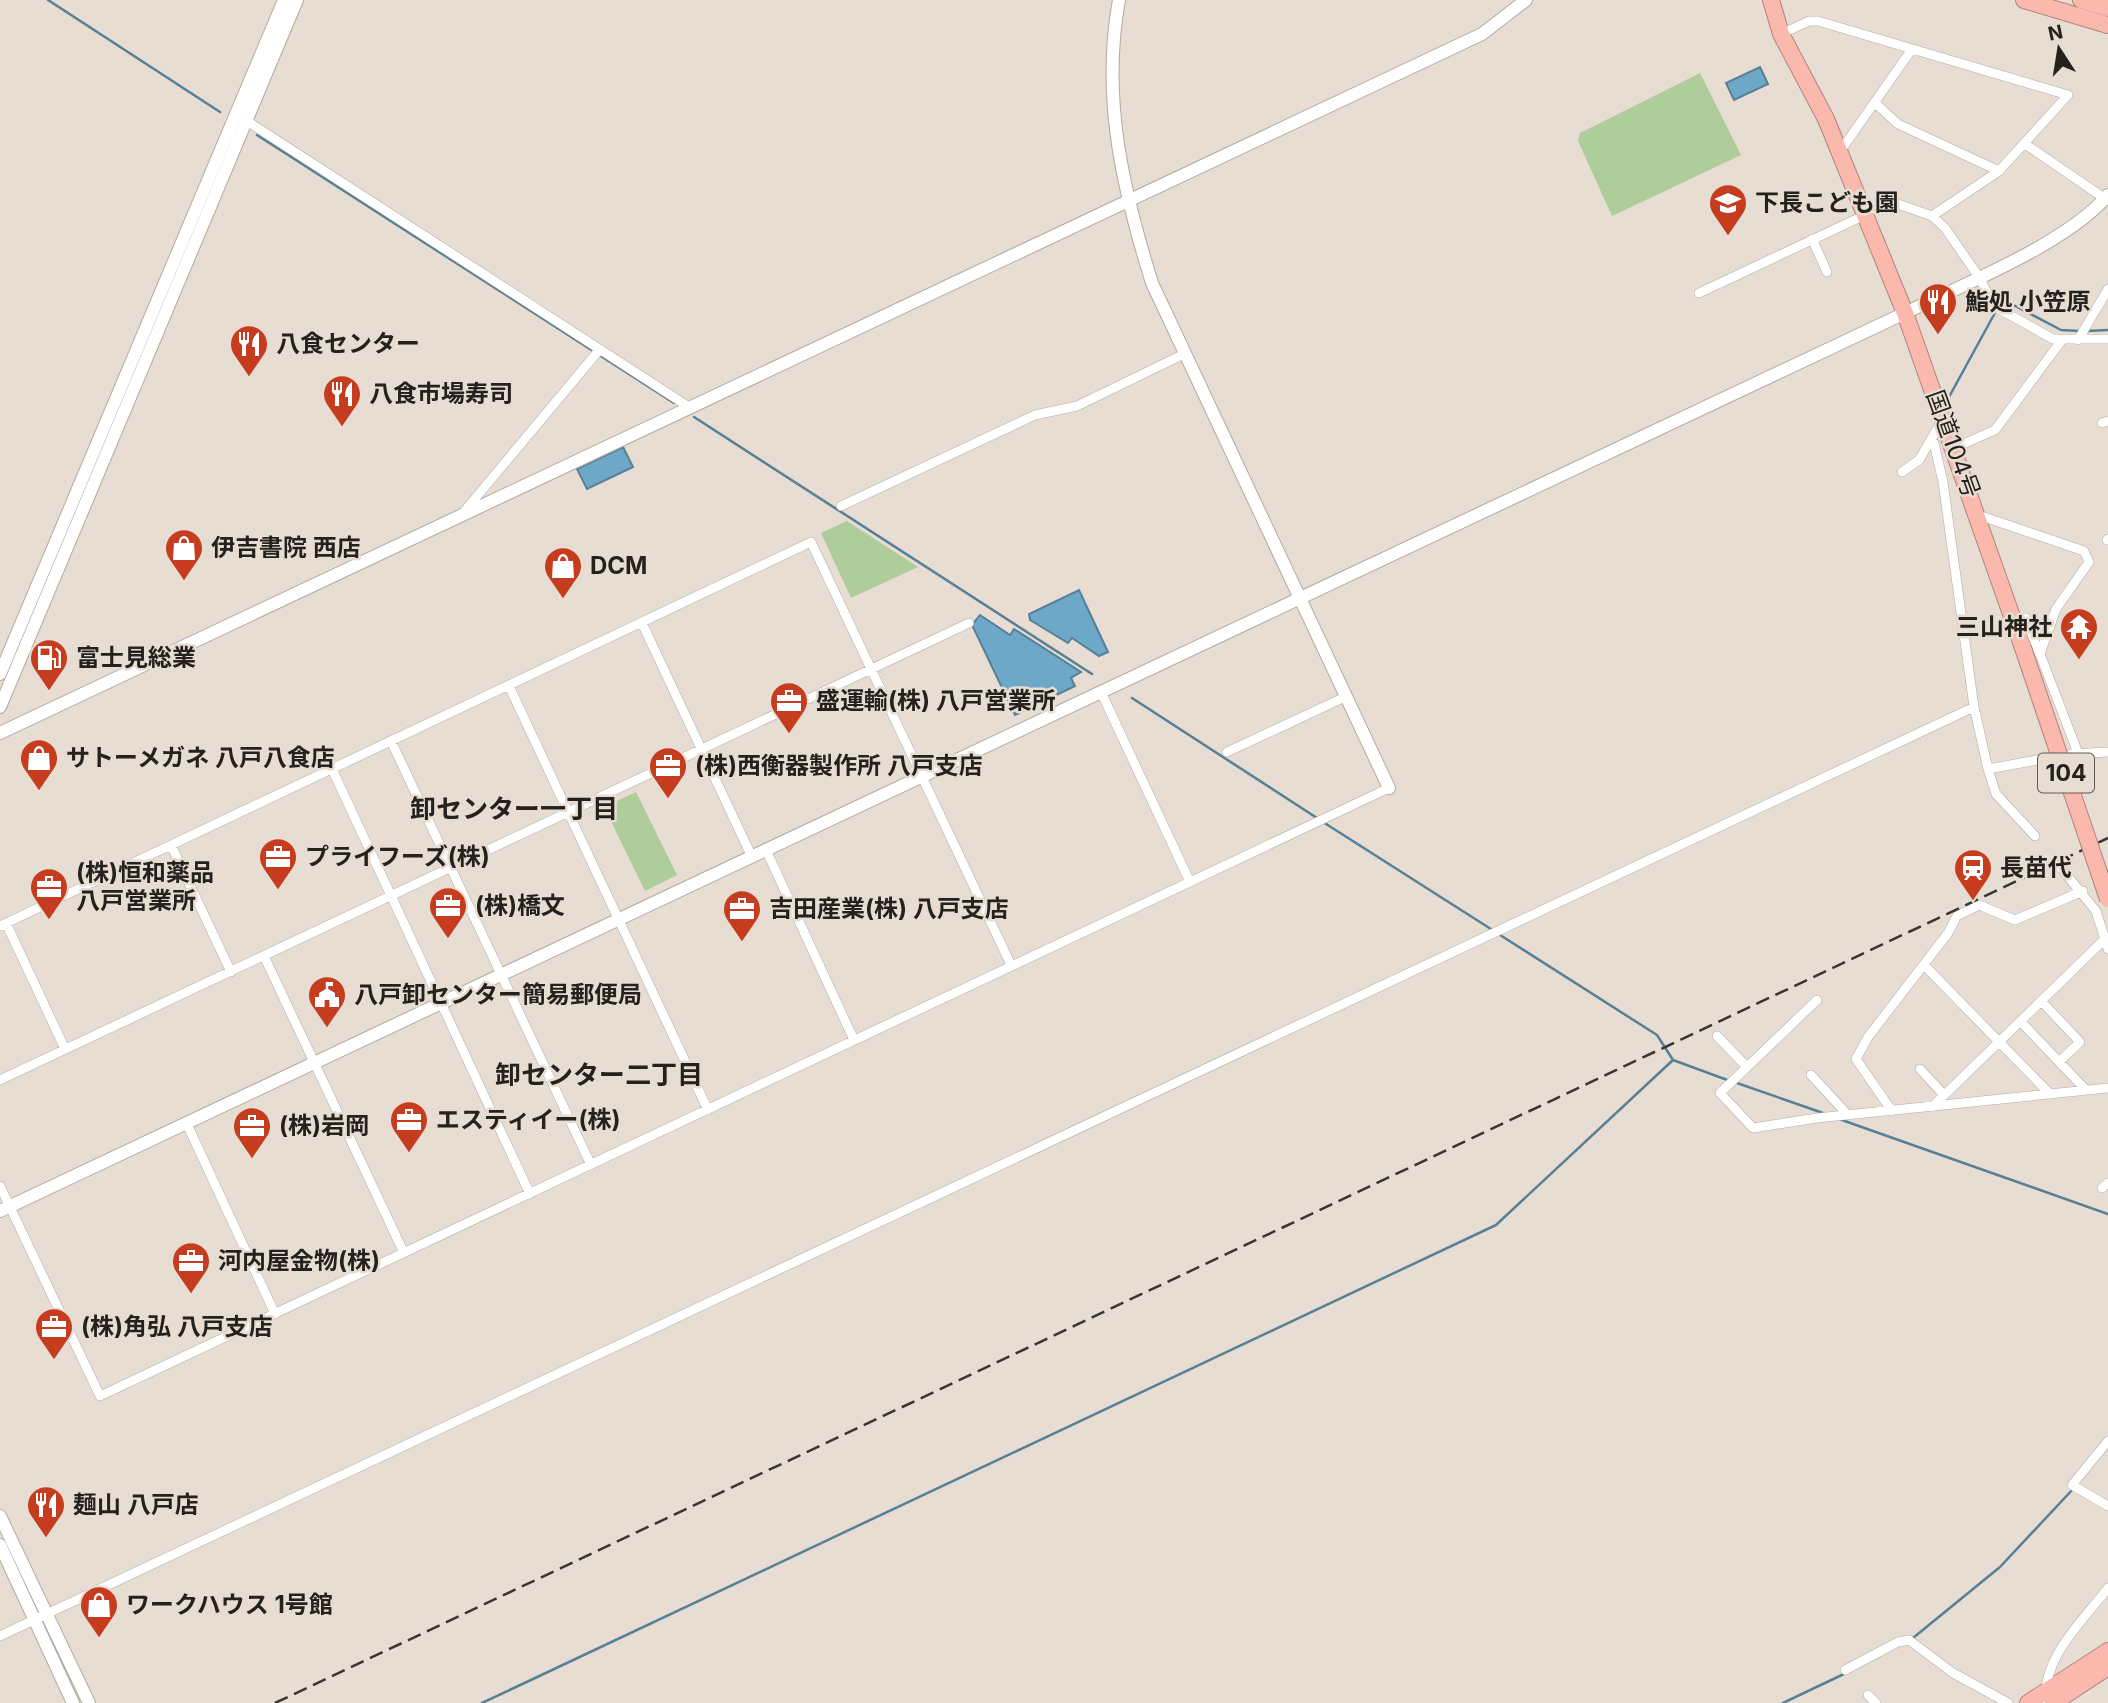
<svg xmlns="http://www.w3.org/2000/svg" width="2108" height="1703" font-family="Inter,'Noto Sans JP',sans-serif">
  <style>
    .green { fill: #afcc9b }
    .water { fill: #6da8c9; stroke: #578096; stroke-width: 2 }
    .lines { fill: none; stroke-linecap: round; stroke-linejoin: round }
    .stream { stroke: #578096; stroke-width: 2.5 }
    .street-casing { stroke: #b3aa9f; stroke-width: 10 }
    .secondary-casing { stroke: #b3aa9f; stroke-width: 14 }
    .highway-casing { stroke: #b0847c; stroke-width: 18 }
    .street { stroke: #fff; stroke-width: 9 }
    .secondary { stroke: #fff; stroke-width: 12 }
    .highway { stroke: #fbb9ae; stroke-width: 16 }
    .rail { stroke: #393631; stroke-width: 2.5; stroke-dasharray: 14 7; stroke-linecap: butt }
    .highway-bridge-casing { stroke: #b0847c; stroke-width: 18; stroke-linecap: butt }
    .highway-bridge { stroke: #fbb9ae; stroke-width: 16 }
    .labels { text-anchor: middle; stroke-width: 5; stroke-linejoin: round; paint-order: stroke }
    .shield { fill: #e7ddd2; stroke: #5f5a54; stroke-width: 2 }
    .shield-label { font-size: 23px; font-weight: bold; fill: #25221e }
    .poi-label { font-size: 24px; font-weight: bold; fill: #25221e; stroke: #e7ddd2; text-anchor: start }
    .street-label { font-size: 24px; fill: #25221e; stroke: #e7ddd2 }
    .neighbourhood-label { font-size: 26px; font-weight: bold; fill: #25221e; stroke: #e7ddd2 }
  </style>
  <rect width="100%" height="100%" fill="#e7ddd2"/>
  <path class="green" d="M1700,73L1741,155L1612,216L1578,141L1580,133Z
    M847,521L918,567L851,598L821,533Z
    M636,792L677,875L645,891L604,807Z"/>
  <path class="water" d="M1760,67L1768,84L1734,100L1726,83Z
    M623,447L633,467L587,489L577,469Z
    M1079,590L1108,652L1099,656L1072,638L1068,643L1030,620L1029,614Z
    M980,615L1010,635L1014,629L1081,672L1071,678L1075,686L1015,715L972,625Z"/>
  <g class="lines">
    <path class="stream" d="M48,0L220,112
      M257,135L674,403
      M1999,305L2004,300L2061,330L2080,331
      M2087,331L2108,330
      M1949,397L1996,311
      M694,417L1092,674
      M1132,698L1317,818
      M1323,822L1494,931
      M1500,935L1657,1035L1673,1060L1730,1081
      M1737,1083L1823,1113
      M1839,1119L2108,1214
      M1913,1638L2000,1567L2074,1488
      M482,1703L1496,1225L1673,1060
      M1783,1703L1846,1673"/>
    <defs>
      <path id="street" d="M1781,34L1809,21H1818L2068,95L1999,171L1932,216
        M1875,103L1898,124L1999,171
        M247,121L689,407
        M2025,144L2107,200
        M1839,153L1912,49
        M1863,211L1898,204L1932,216L1945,228L1979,277L1994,306L2053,339H2108
        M1812,239L1827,272
        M1699,293L1865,215
        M2078,340L2108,289
        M2102,423L2108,421
        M1931,442L1934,443L1943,482L1974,707L1988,769L1996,794L2035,836
        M1954,448L1995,430L2062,340
        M1902,472L1919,460L1943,419
        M841,506L1035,415L1077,406L1184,354
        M463,513L600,349
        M1978,515L2084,551L2089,562L2056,609L2040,654L2078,753
        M2107,540L2108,539
        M2013,618H2026L2039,653
        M642,623L752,857
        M509,686L708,1110
        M1101,692L1190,882
        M391,741L591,1165
        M1227,752L1345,697
        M2071,754L2108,752
        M332,769L530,1194
        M1988,769L2048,758
        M171,845L231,972
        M766,850L854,1040
        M2061,868L2096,911L2105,939
        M6,923L65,1049
        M0,926L811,542L1011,965
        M264,956L404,1253
        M1924,965L2050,1094
        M1817,1000L1720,1093L1753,1128L1817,1118L2108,1088
        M2042,1002L2080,1042L2059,1062
        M2021,1022L2086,1090
        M1717,1036L1747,1067
        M1920,1069L1944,1095
        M1811,1075L1848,1115
        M0,1080L969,623
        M1932,1107L2105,939L2108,949
        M1892,1111L1856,1059L1868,1037L1948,933L1957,916L1979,905L2015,920L2083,891
        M187,1124L275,1314
        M0,1186L100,1396L1389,788
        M2102,1188L2108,1183
        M2108,1441L2072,1485L2108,1506
        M0,1636L1974,707
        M1845,1670L1898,1642L1909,1640L1953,1673L2008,1703
        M1868,1695L1876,1703
        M2045,1703C2043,1656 2081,1623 2108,1588"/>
      <path id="secondary" d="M1119,0C1101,98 1123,190 1152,283L1389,788
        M0,674L284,0
        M0,707L297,0
        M0,733L1482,34L1526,0
        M0,1211L1905,313C1964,284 2066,244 2108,195
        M0,1516L89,1703
        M0,1545L73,1703"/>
      <path id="highway" d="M1771,0L1781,34L1826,119L1905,313L2023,648
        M2024,0L2108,25
        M2081,0L2108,8
        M2028,1703L2108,1651
        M2053,1703L2108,1667"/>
    </defs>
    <use href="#street" class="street-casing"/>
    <use href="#secondary" class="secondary-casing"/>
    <use href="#highway" class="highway-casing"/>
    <use href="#street" class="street"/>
    <use href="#secondary" class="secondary"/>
    <use href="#highway" class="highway"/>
    <path class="rail" d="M275,1703L2108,838"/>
    <defs>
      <path id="highway-bridge" d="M2023,648L2108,899"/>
    </defs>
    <use href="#highway-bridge" class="highway-bridge-casing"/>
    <use href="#highway-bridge" class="highway-bridge"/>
  </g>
  <defs>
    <symbol id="school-pin" viewBox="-11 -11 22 30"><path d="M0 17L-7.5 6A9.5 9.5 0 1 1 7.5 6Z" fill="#c63c1e" stroke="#e7ddd2"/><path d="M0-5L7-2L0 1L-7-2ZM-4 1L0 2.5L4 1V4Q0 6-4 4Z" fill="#fff"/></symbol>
    <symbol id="restaurant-pin" viewBox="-11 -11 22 30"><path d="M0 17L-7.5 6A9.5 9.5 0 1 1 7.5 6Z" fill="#c63c1e" stroke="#e7ddd2"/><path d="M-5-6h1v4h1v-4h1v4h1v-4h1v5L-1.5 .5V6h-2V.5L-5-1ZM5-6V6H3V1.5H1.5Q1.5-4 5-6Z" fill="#fff"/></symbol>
    <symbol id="shop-pin" viewBox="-11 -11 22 30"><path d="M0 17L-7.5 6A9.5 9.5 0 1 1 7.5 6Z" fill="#c63c1e" stroke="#e7ddd2"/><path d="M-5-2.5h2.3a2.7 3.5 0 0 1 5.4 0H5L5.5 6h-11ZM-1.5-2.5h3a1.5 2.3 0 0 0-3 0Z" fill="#fff"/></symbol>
    <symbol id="temple-pin" viewBox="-11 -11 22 30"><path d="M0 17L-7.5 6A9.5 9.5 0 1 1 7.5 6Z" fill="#c63c1e" stroke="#e7ddd2"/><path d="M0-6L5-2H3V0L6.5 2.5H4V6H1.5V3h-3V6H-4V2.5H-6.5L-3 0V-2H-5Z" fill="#fff"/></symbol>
    <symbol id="fuel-pin" viewBox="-11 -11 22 30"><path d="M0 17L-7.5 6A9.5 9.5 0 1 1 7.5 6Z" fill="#c63c1e" stroke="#e7ddd2"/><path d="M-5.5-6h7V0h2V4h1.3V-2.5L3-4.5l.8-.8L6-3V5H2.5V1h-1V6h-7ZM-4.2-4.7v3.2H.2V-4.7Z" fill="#fff"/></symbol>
    <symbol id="office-pin" viewBox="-11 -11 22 30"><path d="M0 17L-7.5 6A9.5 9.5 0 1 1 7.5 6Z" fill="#c63c1e" stroke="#e7ddd2"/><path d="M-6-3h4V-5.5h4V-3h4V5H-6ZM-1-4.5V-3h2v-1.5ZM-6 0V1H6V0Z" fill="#fff"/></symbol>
    <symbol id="station-pin" viewBox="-11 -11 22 30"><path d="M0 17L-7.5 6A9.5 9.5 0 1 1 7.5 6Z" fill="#c63c1e" stroke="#e7ddd2"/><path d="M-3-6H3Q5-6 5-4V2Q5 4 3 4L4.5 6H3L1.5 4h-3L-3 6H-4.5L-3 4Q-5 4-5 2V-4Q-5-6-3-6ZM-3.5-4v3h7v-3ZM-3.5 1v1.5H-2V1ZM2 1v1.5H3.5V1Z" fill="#fff"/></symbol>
    <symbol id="civic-pin" viewBox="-11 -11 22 30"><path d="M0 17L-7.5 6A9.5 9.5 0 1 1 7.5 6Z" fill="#c63c1e" stroke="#e7ddd2"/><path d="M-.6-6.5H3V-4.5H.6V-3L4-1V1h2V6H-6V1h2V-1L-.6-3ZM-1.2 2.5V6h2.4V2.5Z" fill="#fff"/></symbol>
  </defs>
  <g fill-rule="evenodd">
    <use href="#school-pin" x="1706" y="181" width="44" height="60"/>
    <use href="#restaurant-pin" x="1916" y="280" width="44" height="60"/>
    <use href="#restaurant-pin" x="227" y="322" width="44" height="60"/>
    <use href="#restaurant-pin" x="320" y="372" width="44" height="60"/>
    <use href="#shop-pin" x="162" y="526" width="44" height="60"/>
    <use href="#shop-pin" x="541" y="544" width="44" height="60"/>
    <use href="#temple-pin" x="2057" y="605" width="44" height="60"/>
    <use href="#fuel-pin" x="27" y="636" width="44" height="60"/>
    <use href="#office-pin" x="767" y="679" width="44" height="60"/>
    <use href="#shop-pin" x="17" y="736" width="44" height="60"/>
    <use href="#office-pin" x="646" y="744" width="44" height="60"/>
    <use href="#office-pin" x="256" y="835" width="44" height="60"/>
    <use href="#station-pin" x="1951" y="846" width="44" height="60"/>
    <use href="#office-pin" x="27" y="865" width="44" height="60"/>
    <use href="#office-pin" x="426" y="884" width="44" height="60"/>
    <use href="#office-pin" x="720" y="887" width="44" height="60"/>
    <use href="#civic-pin" x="305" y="973" width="44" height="60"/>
    <use href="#office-pin" x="387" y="1098" width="44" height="60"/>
    <use href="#office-pin" x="230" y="1104" width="44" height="60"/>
    <use href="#office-pin" x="169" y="1239" width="44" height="60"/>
    <use href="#office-pin" x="32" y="1305" width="44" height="60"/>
    <use href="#restaurant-pin" x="24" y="1483" width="44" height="60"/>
    <use href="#shop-pin" x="77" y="1583" width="44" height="60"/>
  </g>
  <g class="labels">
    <rect class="shield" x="2038" y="753.5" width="56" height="39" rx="5"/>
    <g class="shield-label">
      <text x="2066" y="781">104</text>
    </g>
    <g class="poi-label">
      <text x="1755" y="211">下長こども園</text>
      <text x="1965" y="310">鮨処 小笠原</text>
      <text x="276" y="352">八食センター</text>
      <text x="369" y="402">八食市場寿司</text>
      <text x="211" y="556">伊吉書院 西店</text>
      <text x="590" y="574">DCM</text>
      <text x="2052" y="635" text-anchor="end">三山神社</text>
      <text x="76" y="666">富士見総業</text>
      <text x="816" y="709">盛運輸(株) 八戸営業所</text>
      <text x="66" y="766">サトーメガネ 八戸八食店</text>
      <text x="695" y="774">(株)西衡器製作所 八戸支店</text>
      <text x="305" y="865">プライフーズ(株)</text>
      <text x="2000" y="876">長苗代</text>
      <text x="76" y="881">(株)恒和薬品<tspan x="76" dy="28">八戸営業所</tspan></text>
      <text x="475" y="914">(株)橋文</text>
      <text x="769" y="917">吉田産業(株) 八戸支店</text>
      <text x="354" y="1003">八戸卸センター簡易郵便局</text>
      <text x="436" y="1128">エスティイー(株)</text>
      <text x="279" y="1134">(株)岩岡</text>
      <text x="218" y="1269">河内屋金物(株)</text>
      <text x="81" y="1335">(株)角弘 八戸支店</text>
      <text x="73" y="1513">麺山 八戸店</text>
      <text x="126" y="1613">ワークハウス 1号館</text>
    </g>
    <g class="street-label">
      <text transform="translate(1953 444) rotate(70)" y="8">国道104号</text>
    </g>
    <g class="neighbourhood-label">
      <text x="514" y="818">卸センター一丁目</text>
      <text x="599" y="1084">卸センター二丁目</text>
    </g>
  </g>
  <g transform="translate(2059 49) rotate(348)" stroke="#e7ddd2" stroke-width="5" paint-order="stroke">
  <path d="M0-5L12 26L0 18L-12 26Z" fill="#25221e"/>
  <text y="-10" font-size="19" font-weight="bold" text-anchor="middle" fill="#25221e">N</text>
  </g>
</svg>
